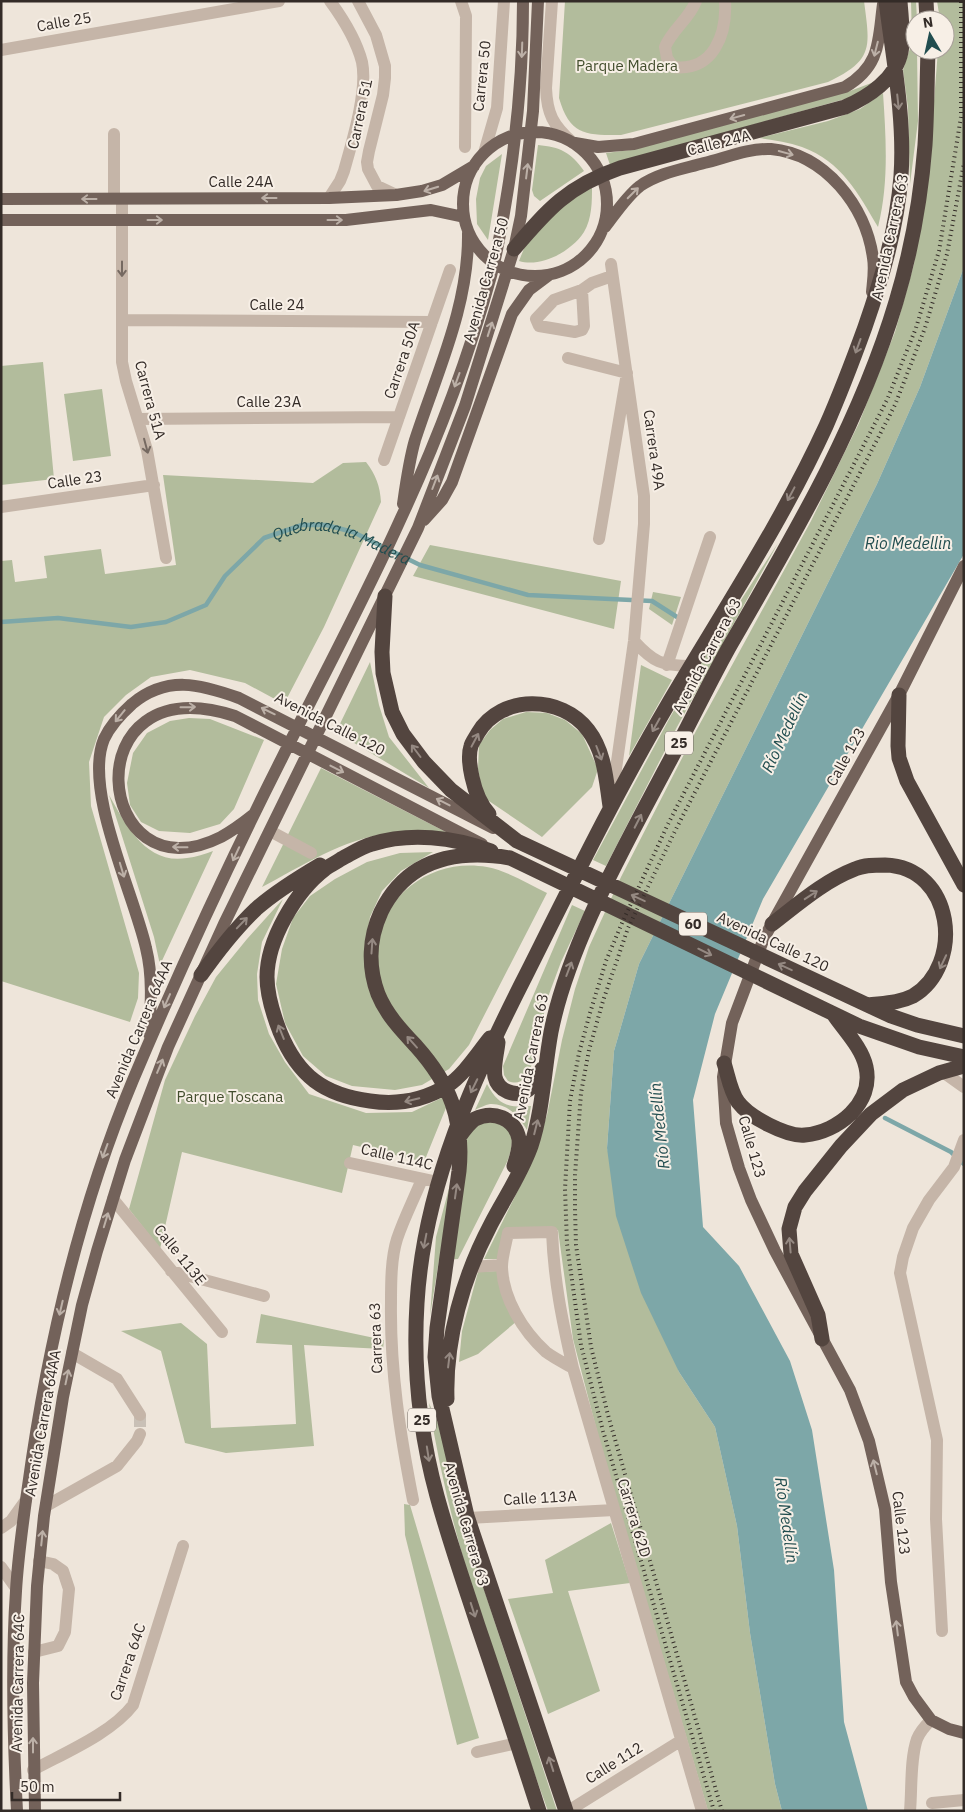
<svg xmlns="http://www.w3.org/2000/svg" width="965" height="1812" font-family="'IBM Plex Sans',sans-serif">
  <style>
    .green { fill: #b2bc9c }
    .water { fill: #7da7a8 }
    .lines { fill: none; stroke-linecap: round; stroke-linejoin: round }
    .stream { stroke: #7da7a8; stroke-width: 4.5 }
    .minor-tunnel { stroke: #c9c0b6; stroke-width: 12; stroke-dasharray: 12 6; stroke-linecap: butt }
    .minor { stroke: #c5b5a8; stroke-width: 12 }
    .major { stroke: #73625a; stroke-width: 12 }
    .highway { stroke: #53453f; stroke-width: 15 }
    .rail { stroke: #332b27; stroke-width: 4; stroke-dasharray: 1 4; stroke-linecap: butt }
    .oneway { stroke: #bcb0a7 }
    .oneway2 { stroke: #958982 }
    .oneway3 { stroke: #756961 }
    .labels { text-anchor: middle; stroke-width: 4; stroke-linejoin: round; paint-order: stroke }
    .shield { fill: #f7efe6; stroke: #6e6660; stroke-width: 1 }
    .shield-label { font-size: 14px; font-weight: bold; fill: #332b27 }
    .street-label { font-size: 15px; fill: #332b27; stroke: #f7efe6 }
    .park-label { font-size: 15px; fill: #434e2e; stroke: #f7efe6 }
    .water-label { font-size: 16px; font-style: italic; fill: #214d4f; stroke: #f7efe6 }
  </style>
  <rect width="100%" height="100%" fill="#eee5da"/>
  <path class="green" d="M565,1H864C870,47 874,60 828,82L621,135C586,135 570,136 559,98Z
    M911,1H916L917,20H915V50H917L918,121L910,184L908,108L903,70L912,42Z
    M937,1H964V267L920,387L877,484L639,964L614,1051L607,1148L679,1372L715,1427L737,1526L750,1633L775,1784L782,1811H708L601,1447L573,1339L558,1230L505,1231L497,1259H484L530,1166L547,1115L562,1040L575,989L589,947L621,877L697,729L811,521L859,423L895,332L914,264L928,177L938,50H945V20H940Z
    M874,82L859,95L610,165L606,153L630,150L850,91Z
    M883,93C886,138 889,183 878,227C858,193 842,162 802,147C788,142 773,140 759,138L828,121L860,109Z
    M538,145C560,147 571,152 584,171L540,201L534,196L532,190Z
    M502,154L488,240L477,224L476,199L480,178L486,166Z
    M592,186C592,202 592,218 584,232C572,251 541,268 519,261L525,246L556,211Z
    M43,362L54,479L1,485V366Z
    M102,389L111,456L73,461L64,394Z
    M366,462C376,475 380,486 381,502L324,627L284,704L245,683L190,670L151,677L126,695L104,717L89,762L91,806L139,973L138,998L130,1022L1,981V561L12,560L15,582L47,578L44,556L101,549L105,574L176,565L163,475L313,483L343,463Z
    M778,543L677,727L606,866L593,860L668,721L706,654Z
    M430,545L621,581L614,629L413,576Z
    M653,592L681,597L672,625L649,609Z
    M370,662L379,705L389,737L429,788L336,732Z
    M641,665L672,680L629,756Z
    M526,712L547,713L565,720L582,734L598,769L592,787L542,837L483,797L478,769L479,745L490,730L503,719Z
    M189,718L210,719L264,740L234,809L220,824L190,833L159,831L141,822L130,805L127,783L133,753L147,733L170,721Z
    M321,768L446,832C427,833 407,832 387,834C345,838 300,867 262,887Z
    M109,795C126,825 146,865 187,858C196,857 205,854 213,851L160,965L154,937Z
    M433,852L401,871L382,891L370,917L365,947L377,970C377,960 376,949 378,939C388,889 437,858 487,867C508,871 528,884 547,893L469,1045L449,1069L422,1085L395,1090L352,1086L326,1076L303,1056L285,1023L276,984L282,949L293,918L310,896L335,879L367,862L400,853Z
    M283,899L262,942L257,974L258,1000L269,1034L285,1062L309,1094L366,1113L412,1112L452,1093L424,1162L353,1145L342,1193L182,1152L160,1249L129,1209L165,1080L195,1016L216,977L247,939Z
    M572,905L585,911L561,962L548,997L531,1067C526,1078 521,1086 508,1081L504,1075L503,1066Z
    M487,1084C498,1105 508,1108 531,1106L527,1130C519,1117 508,1103 490,1104C485,1105 479,1108 475,1110Z
    M491,1122C517,1126 514,1143 507,1162L458,1259L439,1260L430,1316L436,1237L456,1162L467,1134L478,1124Z
    M497,1271L517,1321L478,1354L459,1362L462,1331L478,1272Z
    M261,1314L384,1340L383,1349L304,1345L314,1446L226,1453L185,1443L161,1351L121,1331L181,1323L207,1344L211,1428L296,1424L292,1345L256,1343Z
    M429,1403L445,1439L468,1541L557,1811H548C500,1678 450,1543 429,1403Z
    M404,1504L410,1505L479,1738L457,1745L405,1535Z
    M611,1523L630,1583L568,1591L600,1691L548,1714L508,1599L553,1593L545,1560Z"/>
  <path class="water" d="M964,267V554L763,899L715,1014L693,1100L703,1227L739,1266L790,1361L812,1430L834,1570L844,1722L868,1811H782L775,1784L750,1633L737,1526L715,1427L679,1372L641,1293L616,1216L607,1148L614,1051L639,964L877,484L920,387Z"/>
  <g class="lines">
    <g class="stream">
      <path id="s1" d="M1,622L58,618L131,627L166,622L206,605L225,576L264,538L302,525H326L353,532L420,565L528,595L652,601L677,617"/>
      <path d="M885,1118L951,1152L964,1164"/>
    </g>
    <path class="minor-tunnel" d="M140,1415V1434"/>
    <path class="minor" d="M358,1L376,35L385,66V78L383,95L369,151L367,162L368,169L377,186L396,195
      M461,1L466,16L465,147
      M552,1L546,88C547,114 553,125 572,142
      M696,1C689,19 672,30 665,47L667,58L673,67C713,72 727,35 725,1
      M1,50L279,1
      M484,153L497,108L504,1
      M114,198V134
      M329,198L340,181L344,171C352,142 368,91 362,62C356,39 344,20 330,1
      M122,199V362L126,381L147,450L166,558
      M611,264L644,496V524L634,641L612,797
      M582,290L584,326L582,330L575,332L539,326L536,319L554,300L582,290L592,283L612,276
      M122,320L432,322
      M568,358L627,373L599,539
      M139,419L399,417
      M384,460L450,270
      M1,507L154,485
      M634,641C653,662 662,666 691,666
      M667,665L710,537
      M270,831L311,853
      M943,1072L964,1087
      M350,1163L438,1182
      M113,1199L222,1332
      M471,1267L502,1265
      M171,1271L264,1296
      M72,1353L117,1379L140,1415
      M573,1368C564,1363 554,1358 546,1352C523,1331 503,1299 502,1267C502,1256 506,1244 508,1233L552,1232C554,1281 562,1320 573,1368L702,1811
      M413,1500C400,1434 390,1370 391,1303C391,1283 391,1258 397,1239C404,1218 414,1199 422,1179
      M46,1506L117,1466L137,1441L140,1434
      M468,1518L614,1510
      M1,1528L11,1521L26,1500
      M1,1567L16,1588
      M942,1631L936,1519L937,1440L900,1273L903,1257L913,1228L929,1200L954,1167L964,1140
      M34,1652L58,1646L65,1632L69,1589L63,1571L53,1564L39,1561
      M477,1752L517,1743
      M33,1770C64,1753 112,1733 133,1705L183,1546
      M932,1803L964,1800
      M568,1811L677,1743
      M910,1811C912,1789 910,1759 917,1739C920,1731 926,1725 931,1720"/>
    <path class="major" d="M463 204a72 72 0 1 1 144 0a72 72 0 1 1-144 0Z
      M575,143L598,147L634,144L845,87C881,66 878,41 883,4
      M1,199L329,198L396,195L422,191L442,185L474,166
      M1,220H346L431,210L464,217
      M605,227C616,213 626,197 640,186C658,173 683,169 704,163C725,158 749,148 771,149C825,154 866,206 873,258C875,269 873,281 872,292
      M403,504C406,483 409,461 415,440C437,372 469,306 468,233
      M424,520L442,500L452,482L512,314L529,290L549,275
      M964,566L899,695L764,938L732,1023L723,1077L726,1123L739,1168L751,1200L775,1251L850,1390L869,1441L885,1509L891,1582L906,1682L914,1697L931,1720L949,1729L964,1733
      M253,815C243,823 232,831 221,837C94,901 70,663 235,716L482,844
      M149,1034C151,1005 153,976 146,948C134,894 83,790 104,739C110,726 122,713 132,704C167,675 200,684 239,698L493,828
      M17,1811C13,1737 11,1664 16,1591C18,1556 23,1521 28,1486C47,1348 79,1209 133,1080C179,971 229,863 282,758C322,678 364,600 401,518C437,441 468,359 491,276C499,245 504,214 509,182C518,122 523,62 523,1
      M35,1811L33,1683L37,1586L44,1516L63,1397L82,1305L97,1251L125,1160L168,1047L224,924L418,528L465,406L514,249L521,216L533,111L538,1"/>
    <path class="highway" d="M926,1L927,20
      M514,249C548,209 568,186 620,168L845,107C868,97 896,79 901,52C904,35 901,18 900,1
      M385,596L382,652L383,673L392,712L403,734L424,762L451,790L517,841L891,1016L917,1025L964,1036
      M899,695L898,746L899,758L907,781L964,885
      M489,814C479,803 475,791 472,777C470,768 468,755 471,746C472,742 476,737 478,733C501,694 562,695 588,730C605,752 606,780 610,806
      M772,924C798,904 824,881 855,869C864,865 875,865 885,865C954,867 965,965 913,996C899,1003 884,1003 868,1005
      M201,975C218,951 235,929 256,909C275,892 298,878 320,865
      M490,1038C477,1054 464,1075 447,1086C424,1100 397,1105 370,1101C324,1095 298,1076 280,1032C273,1014 267,996 267,977C267,940 296,891 325,869C330,865 336,863 341,859C351,854 361,847 372,844C410,832 453,837 491,851
      M498,1042C497,1053 493,1066 495,1077C498,1091 515,1097 526,1091C535,1086 538,1076 542,1069
      M724,1063C728,1075 730,1091 738,1102C749,1117 787,1137 805,1135C838,1132 874,1103 866,1067C862,1048 845,1031 834,1015
      M457,1140C462,1133 468,1124 475,1119C493,1110 515,1118 519,1139C520,1148 517,1157 514,1166
      M822,1339L818,1315L791,1254L789,1229L795,1207L805,1191L841,1146L871,1114L903,1090L939,1073L964,1066
      M447,1399C445,1340 463,1277 491,1224C504,1199 521,1174 531,1146C543,1110 544,1070 551,1032C559,991 574,953 591,915C614,864 641,815 667,766C688,727 707,687 728,649C792,538 859,426 896,302C911,252 921,197 925,145C927,113 927,82 928,50
      M539,1811C519,1749 499,1687 478,1626C464,1583 449,1540 437,1496C420,1434 413,1367 417,1303C424,1185 474,1077 527,973C572,883 616,793 667,706C721,614 781,524 826,426C840,394 853,360 865,327C882,278 897,228 901,176C905,118 893,58 886,1
      M566,1811L467,1516L439,1396L435,1357L437,1328L459,1171C464,1119 450,1084 416,1046C401,1030 386,1014 378,994C368,967 369,938 381,912C407,859 456,849 510,858L859,1026L919,1047L964,1057"/>
    <path class="rail" d="M714,1811L603,1431L581,1345L567,1244L565,1189L570,1101L579,1053L590,1013L606,961L622,923L669,822L887,400L916,328L939,251L961,117V1
      M722,1811L608,1415L591,1347L576,1245L575,1209V1175L581,1093L589,1050L603,1001L628,928L677,827L895,405L925,328L947,254L964,163"/>
  </g>
  <defs><path id="oneway-shaft" d="M-6 0H5M1.5-3L5.5 0L1.5 3" fill="none" stroke-width="1.6" stroke-linecap="round" stroke-linejoin="round" transform="scale(1.25)"/></defs>
  <g class="oneway">
    <use href="#oneway-shaft" transform="translate(876 49) rotate(104)"/>
    <use href="#oneway-shaft" transform="translate(522 50) rotate(92)"/>
    <use href="#oneway-shaft" transform="translate(737 117) rotate(165)"/>
    <use href="#oneway-shaft" transform="translate(786 153) rotate(15)"/>
    <use href="#oneway-shaft" transform="translate(527 171) rotate(-83)"/>
    <use href="#oneway-shaft" transform="translate(431 189) rotate(163)"/>
    <use href="#oneway-shaft" transform="translate(633 193) rotate(-45)"/>
    <use href="#oneway-shaft" transform="translate(269 198) rotate(180)"/>
    <use href="#oneway-shaft" transform="translate(89 199) rotate(180)"/>
    <use href="#oneway-shaft" transform="translate(155 220)"/>
    <use href="#oneway-shaft" transform="translate(335 220)"/>
    <use href="#oneway-shaft" transform="translate(490 329) rotate(-72)"/>
    <use href="#oneway-shaft" transform="translate(457 380) rotate(110)"/>
    <use href="#oneway-shaft" transform="translate(435 482) rotate(-69)"/>
    <use href="#oneway-shaft" transform="translate(188 707) rotate(-1)"/>
    <use href="#oneway-shaft" transform="translate(268 711) rotate(-154)"/>
    <use href="#oneway-shaft" transform="translate(120 716) rotate(129)"/>
    <use href="#oneway-shaft" transform="translate(337 769) rotate(27)"/>
    <use href="#oneway-shaft" transform="translate(443 802) rotate(-153)"/>
    <use href="#oneway-shaft" transform="translate(180 847) rotate(-179)"/>
    <use href="#oneway-shaft" transform="translate(236 854) rotate(115)"/>
    <use href="#oneway-shaft" transform="translate(122 870) rotate(73)"/>
    <use href="#oneway-shaft" transform="translate(167 1001) rotate(114)"/>
    <use href="#oneway-shaft" transform="translate(160 1066) rotate(-67)"/>
    <use href="#oneway-shaft" transform="translate(105 1151) rotate(110)"/>
    <use href="#oneway-shaft" transform="translate(106 1220) rotate(-73)"/>
    <use href="#oneway-shaft" transform="translate(61 1308) rotate(103)"/>
    <use href="#oneway-shaft" transform="translate(67 1377) rotate(-78)"/>
    <use href="#oneway-shaft" transform="translate(875 1467) rotate(-104)"/>
    <use href="#oneway-shaft" transform="translate(42 1538) rotate(-84)"/>
    <use href="#oneway-shaft" transform="translate(897 1628) rotate(-97)"/>
    <use href="#oneway-shaft" transform="translate(33 1745) rotate(-90)"/>
  </g>
  <g class="oneway2">
    <use href="#oneway-shaft" transform="translate(898 102) rotate(84)"/>
    <use href="#oneway-shaft" transform="translate(858 346) rotate(110)"/>
    <use href="#oneway-shaft" transform="translate(791 494) rotate(118)"/>
    <use href="#oneway-shaft" transform="translate(656 725) rotate(119)"/>
    <use href="#oneway-shaft" transform="translate(475 740) rotate(-62)"/>
    <use href="#oneway-shaft" transform="translate(416 751) rotate(-127)"/>
    <use href="#oneway-shaft" transform="translate(599 753) rotate(69)"/>
    <use href="#oneway-shaft" transform="translate(638 821) rotate(-63)"/>
    <use href="#oneway-shaft" transform="translate(811 895) rotate(-33)"/>
    <use href="#oneway-shaft" transform="translate(638 898) rotate(-155)"/>
    <use href="#oneway-shaft" transform="translate(242 923) rotate(-46)"/>
    <use href="#oneway-shaft" transform="translate(372 946) rotate(-86)"/>
    <use href="#oneway-shaft" transform="translate(705 952) rotate(26)"/>
    <use href="#oneway-shaft" transform="translate(943 962) rotate(115)"/>
    <use href="#oneway-shaft" transform="translate(785 967) rotate(-155)"/>
    <use href="#oneway-shaft" transform="translate(569 969) rotate(-69)"/>
    <use href="#oneway-shaft" transform="translate(281 1032) rotate(-112)"/>
    <use href="#oneway-shaft" transform="translate(412 1042) rotate(-132)"/>
    <use href="#oneway-shaft" transform="translate(474 1086) rotate(116)"/>
    <use href="#oneway-shaft" transform="translate(412 1100) rotate(167)"/>
    <use href="#oneway-shaft" transform="translate(536 1127) rotate(-76)"/>
    <use href="#oneway-shaft" transform="translate(456 1191) rotate(-82)"/>
    <use href="#oneway-shaft" transform="translate(425 1241) rotate(101)"/>
    <use href="#oneway-shaft" transform="translate(790 1245) rotate(-95)"/>
    <use href="#oneway-shaft" transform="translate(449 1360) rotate(-83)"/>
    <use href="#oneway-shaft" transform="translate(428 1454) rotate(81)"/>
    <use href="#oneway-shaft" transform="translate(473 1610) rotate(72)"/>
    <use href="#oneway-shaft" transform="translate(551 1764) rotate(-108)"/>
  </g>
  <g class="oneway3">
    <use href="#oneway-shaft" transform="translate(122 269) rotate(90)"/>
    <use href="#oneway-shaft" transform="translate(146 446) rotate(75)"/>
  </g>
  <g class="labels">
    <g class="shield">
      <rect x="665" y="731.5" width="28" height="23" rx="4"/>
      <rect x="679" y="912.5" width="28" height="23" rx="4"/>
      <rect x="408" y="1408.5" width="28" height="23" rx="4"/>
    </g>
    <g class="shield-label">
      <text x="679" y="748">25</text>
      <text x="693" y="929">60</text>
      <text x="422" y="1425">25</text>
    </g>
    <g class="street-label">
      <text transform="translate(64 22) rotate(-10)" y="5">Calle 25</text>
      <text transform="translate(482 76) rotate(-84)" y="5">Carrera 50</text>
      <text transform="translate(360 114) rotate(-78)" y="5">Carrera 51</text>
      <text transform="translate(719 143) rotate(-14)" y="5">Calle 24A</text>
      <text x="241" y="187">Calle 24A</text>
      <text transform="translate(890 237) rotate(-78)" y="5">Avenida Carrera 63</text>
      <text transform="translate(486 280) rotate(-74)" y="5">Avenida Carrera 50</text>
      <text x="277" y="310">Calle 24</text>
      <text transform="translate(402 360) rotate(-71)" y="5">Carrera 50A</text>
      <text transform="translate(150 400) rotate(75)" y="5">Carrera 51A</text>
      <text x="269" y="407">Calle 23A</text>
      <text transform="translate(654 450) rotate(82)" y="5">Carrera 49A</text>
      <text transform="translate(75 480) rotate(-8)" y="5">Calle 23</text>
      <text transform="translate(707 656) rotate(-62)" y="5">Avenida Carrera 63</text>
      <text transform="translate(330 724) rotate(27)" y="5">Avenida Calle 120</text>
      <text transform="translate(846 757) rotate(-61)" y="5">Calle 123</text>
      <text transform="translate(773 942) rotate(25)" y="5">Avenida Calle 120</text>
      <text transform="translate(139 1029) rotate(-67)" y="5">Avenida Carrera 64AA</text>
      <text transform="translate(531 1057) rotate(-79)" y="5">Avenida Carrera 63</text>
      <text transform="translate(752 1147) rotate(74)" y="5">Calle 123</text>
      <text transform="translate(397 1157) rotate(13)" y="5">Calle 114C</text>
      <text transform="translate(180 1255) rotate(51)" y="5">Calle 113E</text>
      <text transform="translate(376 1338) rotate(-92)" y="5">Carrera 63</text>
      <text transform="translate(43 1423) rotate(-80)" y="5">Avenida Carrera 64AA</text>
      <text transform="translate(540 1498) rotate(-3)" y="5">Calle 113A</text>
      <text transform="translate(634 1518) rotate(73)" y="5">Carrera 62D</text>
      <text transform="translate(901 1523) rotate(83)" y="5">Calle 123</text>
      <text transform="translate(466 1524) rotate(74)" y="5">Avenida Carrera 63</text>
      <text transform="translate(128 1662) rotate(-71)" y="5">Carrera 64C</text>
      <text transform="translate(18 1683) rotate(-89)" y="5">Avenida Carrera 64C</text>
      <text transform="translate(614 1763) rotate(-32)" y="5">Calle 112</text>
    </g>
    <g class="park-label">
      <text x="627" y="71">Parque Madera</text>
      <text x="230" y="1102">Parque Toscana</text>
    </g>
    <g class="water-label">
      <text x="908" y="549">Rio Medellin</text>
      <text dy="6" stroke="none"><textPath href="#s1" startOffset="381">Quebrada la Madera</textPath></text>
      <text transform="translate(784 732) rotate(-65)" y="6">Río Medellín</text>
      <text transform="translate(659 1126) rotate(-96)" y="6">Río Medellín</text>
      <text transform="translate(787 1520) rotate(82)" y="6">Río Medellín</text>
    </g>
  </g>
  <rect width="965" height="1812" fill="none" stroke="#332b27" stroke-width="5"/>
  <g transform="translate(930 35) rotate(351)"><circle r="24" fill="#f7efe6" stroke="#a9a19a"/>
  <path d="M0-4L9 19L0 12L-9 19Z" fill="#214d4f"/>
  <text y="-8" font-size="14" font-weight="bold" text-anchor="middle" fill="#332b27">N</text>
  </g>
  <path d="M12 1792v8h108v-8" fill="none" stroke="#332b27" stroke-width="2.5"/>
  <text x="20" y="1792" font-size="15" fill="#332b27" stroke="#f7efe6" stroke-width="4" paint-order="stroke">50 m</text>
</svg>
